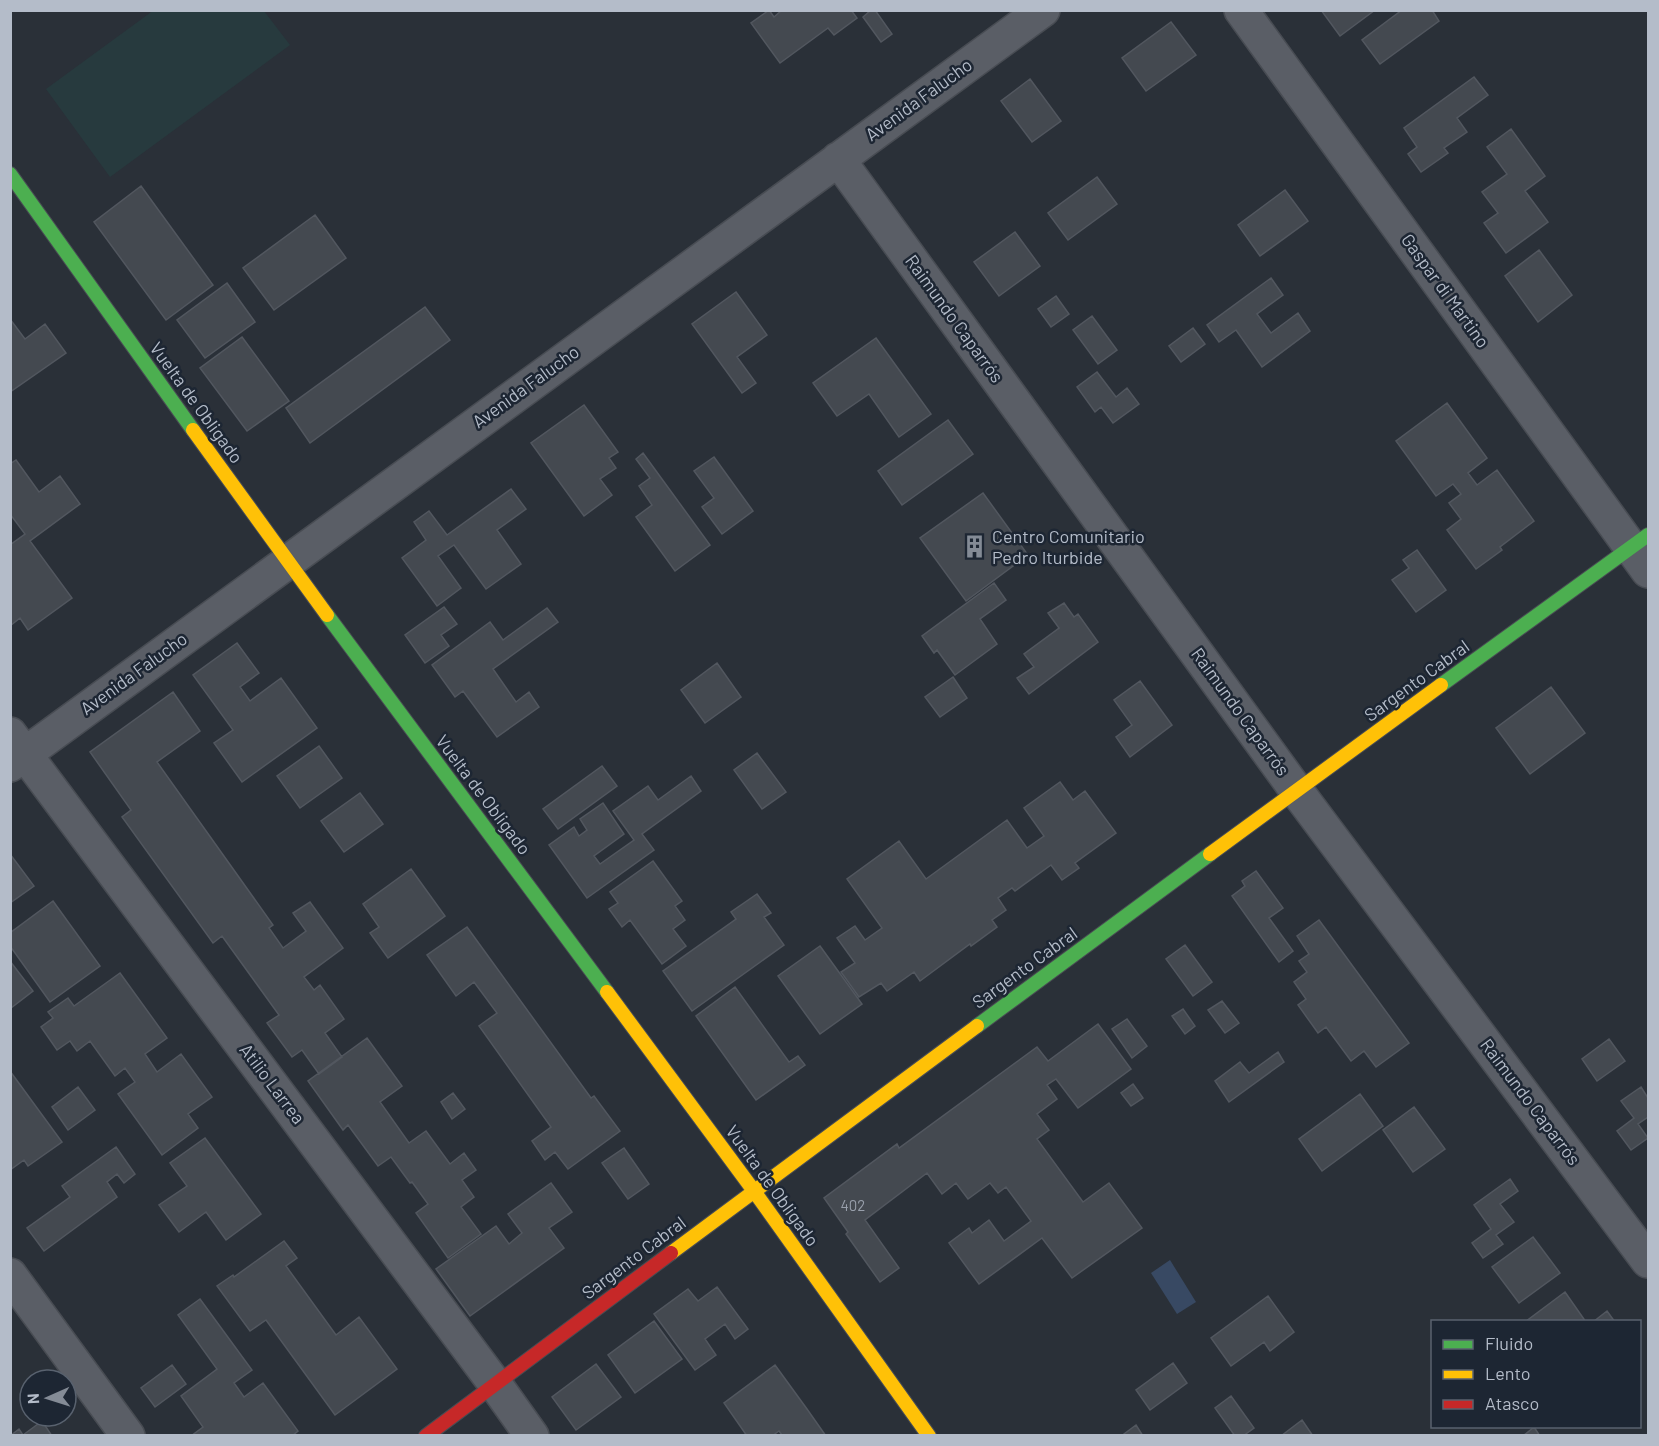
<svg xmlns="http://www.w3.org/2000/svg" width="1659" height="1446" font-family="Barlow,sans-serif">
  <style>
    .green { fill: #273a3e }
    .water { fill: #384963 }
    .building { fill: #444950; stroke: #52575f; stroke-width: 1.5 }
    .lines { fill: none; stroke-linecap: round; stroke-linejoin: round }
    .street-casing { stroke: #484c53; stroke-width: 36 }
    .fast-casing { stroke: #484c53; stroke-width: 16 }
    .slow-casing { stroke: #484c53; stroke-width: 16 }
    .jam-casing { stroke: #484c53; stroke-width: 16 }
    .street { stroke: #5a5e66; stroke-width: 33 }
    .fast { stroke: #4caf50; stroke-width: 14 }
    .slow { stroke: #ffc107; stroke-width: 14 }
    .jam { stroke: #c62828; stroke-width: 14 }
    .labels { text-anchor: middle; stroke-width: 5; stroke-linejoin: round; paint-order: stroke }
    .number-label { font-size: 15px; fill: #989fab }
    .street-label { font-size: 18px; fill: #b4bcc9; stroke: #1d2633 }
    .poi-label { font-size: 18px; fill: #b4bcc9; stroke: #1d2633; text-anchor: start }
  </style>
  <rect width="100%" height="100%" fill="#2a3038"/>
  <path class="green" d="M154,10L264,11L290,45L110,177L46,89Z"/>
  <path class="water" d="M1170,1260L1196,1302L1177,1314L1151,1273Z"/>
  <path class="building" d="M769,10L774,17L782,10H851L857,18L834,35L828,28L780,63L751,23Z
    M871,10H875L892,34L881,42L863,17Z
    M1321,10H1375L1340,36Z
    M1402,10H1432L1439,21L1380,64L1362,40Z
    M1171,22L1196,55L1146,91L1122,58Z
    M1474,77L1488,95L1457,118L1467,132L1444,148L1448,153L1421,172L1408,154L1417,147L1404,128Z
    M1030,79L1061,121L1032,142L1001,101Z
    M1511,129L1545,176L1525,191L1548,222L1506,253L1484,223L1498,213L1482,192L1507,174L1487,147Z
    M1097,177L1117,204L1068,240L1048,213Z
    M141,186L213,285L166,320L94,222Z
    M1285,190L1308,221L1260,256L1238,225Z
    M315,215L346,258L274,310L243,268Z
    M1015,232L1040,266L999,296L974,262Z
    M1539,250L1572,295L1538,322L1505,276Z
    M1271,278L1283,295L1257,314L1271,333L1298,313L1310,331L1262,367L1236,330L1219,342L1207,325Z
    M227,283L255,322L205,358L177,320Z
    M736,292L767,335L737,357L756,383L742,393L692,324Z
    M1056,296L1069,314L1051,327L1038,309Z
    M425,307L450,340L310,443L286,408Z
    M1092,316L1117,350L1098,364L1073,330Z
    M10,319L25,339L45,324L66,353L10,392Z
    M1193,328L1205,344L1181,362L1169,346Z
    M242,337L289,401L247,431L200,368Z
    M876,338L931,414L899,437L869,394L837,416L813,383Z
    M1097,372L1116,397L1127,388L1139,404L1113,423L1101,407L1095,412L1077,387Z
    M1447,403L1487,458L1468,473L1477,485L1497,470L1534,521L1500,547L1502,550L1476,569L1447,530L1461,519L1449,503L1461,494L1453,484L1436,496L1396,441Z
    M584,405L618,452L609,458L616,468L600,479L612,495L584,516L531,443Z
    M948,420L973,454L902,505L878,471Z
    M643,453L710,545L675,571L636,517L652,505L639,486L650,478L636,459Z
    M714,457L753,511L722,534L702,507L714,498L694,471Z
    M16,460L39,492L60,476L80,504L30,541L72,598L28,630L20,618L10,626V545L25,534L10,514V464Z
    M511,489L526,509L497,530L521,564L486,589L454,545L438,556L461,588L437,606L402,558L426,540L414,522L429,511L447,535Z
    M983,493L1028,555L966,601L920,538Z
    M1417,550L1446,590L1416,612L1392,580L1409,568L1403,560Z
    M994,583L1006,600L980,619L997,644L955,675L937,650L934,653L922,636Z
    M1064,603L1074,617L1078,614L1098,642L1029,694L1017,678L1034,667L1024,654L1059,628L1048,613Z
    M444,607L457,624L441,635L449,646L425,663L405,635Z
    M547,608L558,622L493,669L516,702L529,692L539,707L497,737L463,691L455,697L432,665L490,622L503,640Z
    M237,643L259,673L240,687L250,701L281,678L317,728L242,782L214,743L233,730L193,675Z
    M717,663L741,697L705,723L681,690Z
    M953,677L967,698L940,717L925,697Z
    M1140,681L1172,725L1130,757L1116,737L1132,725L1114,700Z
    M1551,687L1585,733L1530,774L1496,728Z
    M173,692L200,731L157,762L273,925L269,928L283,948L306,931L293,913L310,902L343,948L304,977L314,990L320,985L344,1019L325,1033L342,1057L319,1074L302,1050L292,1057L267,1023L279,1015L222,936L213,943L122,817L131,810L90,752Z
    M319,746L342,778L300,808L277,776Z
    M757,753L786,792L762,809L734,770Z
    M602,766L617,786L558,829L543,809Z
    M691,776L701,791L642,834L654,850L587,898L549,845L574,827L579,836L587,830L580,819L603,803L624,834L594,856L600,864L634,840L613,811L648,786L658,800Z
    M1060,782L1073,800L1085,791L1116,833L1075,863L1079,868L1062,880L1051,865L1015,891L1012,888L998,898L1006,910L992,920L997,927L971,946L970,944L920,981L914,972L887,991L881,983L859,997L841,972L855,963L837,938L855,926L865,940L882,928L847,879L899,841L926,879L1007,820L1027,848L1044,836L1024,808Z
    M360,793L383,824L344,852L321,821Z
    M10,854L34,886L10,903Z
    M653,861L682,901L675,906L685,920L673,929L686,946L662,964L630,920L622,927L609,909L618,903L610,892Z
    M411,869L445,916L388,958L370,933L379,927L363,904Z
    M1256,871L1283,908L1269,918L1293,951L1279,962L1232,896L1245,886L1242,881Z
    M757,894L771,913L764,917L784,945L692,1011L663,971L736,919L731,912Z
    M53,901L100,966L50,1002L10,946V933Z
    M1319,920L1409,1043L1376,1067L1364,1051L1351,1061L1326,1027L1318,1033L1298,1005L1306,999L1294,982L1307,972L1299,961L1309,954L1297,936Z
    M467,927L591,1098L594,1096L620,1131L568,1169L555,1152L545,1160L532,1141L551,1127L479,1026L497,1013L474,982L456,996L427,955Z
    M1185,945L1212,982L1193,996L1166,959Z
    M820,946L862,1004L820,1034L778,976Z
    M10,961L33,991L11,1008L10,1007Z
    M120,973L167,1038L145,1054L157,1072L181,1054L212,1097L188,1114L198,1128L162,1155L118,1094L135,1082L125,1068L115,1076L90,1041L77,1051L70,1041L57,1050L41,1027L53,1018L48,1012L68,998L74,1006Z
    M735,987L789,1062L798,1056L805,1065L756,1100L696,1016Z
    M1222,1001L1239,1023L1225,1033L1208,1010Z
    M1183,1009L1195,1026L1185,1034L1172,1016Z
    M1127,1019L1147,1046L1132,1058L1112,1029Z
    M1098,1024L1131,1069L1078,1108L1056,1079L1047,1085L1057,1099L1037,1114L1049,1130L1037,1139L1083,1202L1109,1183L1142,1228L1072,1278L1042,1238L979,1284L949,1243L969,1228L972,1233L989,1220L1004,1241L1031,1221L1006,1187L998,1193L990,1183L968,1199L956,1183L942,1194L927,1173L865,1220L899,1268L880,1282L846,1234L848,1232L824,1198L897,1144L899,1148L1037,1047L1048,1061Z
    M367,1038L402,1086L380,1102L409,1143L426,1131L450,1164L464,1153L476,1170L462,1180L474,1197L461,1207L481,1234L448,1258L416,1213L428,1204L412,1182L410,1183L391,1157L378,1166L348,1125L343,1130L308,1081Z
    M1609,1039L1625,1061L1597,1081L1582,1059Z
    M1278,1052L1284,1062L1229,1102L1215,1081L1240,1062L1249,1073Z
    M10,1071L62,1142L28,1166L24,1160L10,1170Z
    M1133,1084L1143,1098L1131,1106L1121,1093Z
    M78,1087L95,1110L68,1130L52,1107Z
    M1641,1087L1648,1098V1117L1638,1124L1648,1138L1631,1150L1617,1131L1634,1118L1621,1101Z
    M453,1093L465,1109L452,1119L441,1102Z
    M1360,1094L1383,1126L1322,1171L1299,1139Z
    M1414,1107L1445,1149L1413,1172L1383,1130Z
    M205,1138L261,1214L226,1240L206,1212L179,1232L159,1205L187,1186L170,1163Z
    M116,1147L135,1174L124,1183L117,1174L107,1182L117,1197L44,1251L27,1228L70,1197L62,1186Z
    M624,1148L649,1184L628,1199L602,1163Z
    M1510,1179L1518,1191L1500,1204L1514,1222L1496,1235L1503,1244L1483,1258L1472,1243L1491,1229L1474,1205Z
    M551,1183L572,1212L549,1228L564,1248L470,1316L436,1269L496,1226L509,1244L522,1233L508,1214Z
    M1533,1237L1560,1273L1519,1303L1492,1267Z
    M284,1241L297,1258L286,1266L336,1335L359,1317L397,1369L335,1415L266,1320L250,1331L217,1286L233,1275L234,1277Z
    M717,1287L748,1329L735,1339L725,1324L705,1339L716,1355L695,1370L654,1314L688,1289L698,1301Z
    M1565,1292L1586,1322H1525Z
    M1268,1296L1294,1332L1270,1351L1264,1342L1231,1366L1211,1338Z
    M200,1299L252,1370L234,1383L244,1397L263,1383L298,1431L292,1436H191L203,1427L181,1396L217,1369L178,1315Z
    M1607,1311L1615,1322H1593Z
    M654,1321L682,1359L635,1393L608,1355Z
    M1173,1363L1187,1383L1150,1410L1136,1390Z
    M596,1364L621,1397L576,1430L552,1397Z
    M172,1365L186,1384L155,1407L141,1388Z
    M775,1365L807,1409L826,1436H780L782,1435L779,1431L772,1436H747L724,1403Z
    M1231,1396L1254,1428L1243,1436H1235L1215,1408Z
    M1302,1420L1313,1436H1281Z
    M42,1421L52,1436H10L19,1429L23,1435Z
    M1136,1425L1143,1436H1125L1124,1434Z
    M1534,1427L1540,1436H1523Z"/>
  <g class="lines">
    <defs>
      <path id="street" d="M1241,10L1648,571
        M838,159L1296,790L1648,1261
        M10,734L495,1384L532,1436
        M10,765L1043,10
        M10,1275L128,1436"/>
      <path id="fast" d="M10,174L193,430
        M327,615L607,992
        M1441,685L1648,535
        M977,1026L1210,854"/>
      <path id="slow" d="M193,430L327,615
        M1210,854L1441,685
        M607,992L754,1191L929,1436
        M671,1253L977,1026"/>
      <path id="jam" d="M426,1436L671,1253"/>
    </defs>
    <use href="#street" class="street-casing"/>
    <use href="#fast" class="fast-casing"/>
    <use href="#slow" class="slow-casing"/>
    <use href="#jam" class="jam-casing"/>
    <use href="#street" class="street"/>
    <use href="#fast" class="fast"/>
    <use href="#slow" class="slow"/>
    <use href="#jam" class="jam"/>
  </g>
  <defs>
    <symbol id="building-bare" viewBox="-9 -9 18 18"><path d="M-4-6H4V6H1V3H-1V6H-4ZM-2.5-4.3h1.7v1.8h-1.7ZM.8-4.3h1.7v1.8H.8ZM-2.5-1h1.7V.8h-1.7ZM.8-1h1.7V.8H.8Z" fill="#848b96" stroke="#1d2633" stroke-width="2.5" paint-order="stroke"/></symbol>
  </defs>
  <g fill-rule="evenodd">
    <use href="#building-bare" x="958" y="530" width="33" height="33"/>
  </g>
  <g class="labels">
    <g class="number-label">
      <text x="853" y="1211">402</text>
    </g>
    <g class="street-label">
      <text transform="translate(919 100) rotate(-36)" y="6">Avenida Falucho</text>
      <text transform="translate(1445 291) rotate(54)" y="6">Gaspar di Martino</text>
      <text transform="translate(954 319) rotate(54)" y="6">Raimundo Caparrós</text>
      <text transform="translate(526 387) rotate(-36)" y="6">Avenida Falucho</text>
      <text transform="translate(196 403) rotate(54)" y="6">Vuelta de Obligado</text>
      <text transform="translate(134 674) rotate(-36)" y="6">Avenida Falucho</text>
      <text transform="translate(1417 681) rotate(-36)" y="6">Sargento Cabral</text>
      <text transform="translate(1240 712) rotate(54)" y="6">Raimundo Caparrós</text>
      <text transform="translate(483 795) rotate(53)" y="6">Vuelta de Obligado</text>
      <text transform="translate(1025 968) rotate(-36)" y="6">Sargento Cabral</text>
      <text transform="translate(272 1084) rotate(53)" y="6">Atilio Larrea</text>
      <text transform="translate(1530 1102) rotate(53)" y="6">Raimundo Caparrós</text>
      <text transform="translate(772 1186) rotate(54)" y="6">Vuelta de Obligado</text>
      <text transform="translate(634 1258) rotate(-37)" y="6">Sargento Cabral</text>
    </g>
    <g class="poi-label">
      <text x="992" y="543">Centro Comunitario<tspan x="992" dy="21">Pedro Iturbide</tspan></text>
    </g>
  </g>
  <rect width="1659" height="1446" fill="none" stroke="#b4bcc9" stroke-width="24"/>
  <rect x="1431" y="1320" width="210" height="108" fill="#1d2633" stroke="#59626f" stroke-width="1.5"/>
  <rect x="1443" y="1340" width="30" height="9" fill="#4caf50" stroke="#59626f" stroke-width="1.5"/>
  <text x="1485" y="1350" font-size="18" fill="#b4bcc9">Fluido</text>
  <rect x="1443" y="1370" width="30" height="9" fill="#ffc107" stroke="#59626f" stroke-width="1.5"/>
  <text x="1485" y="1380" font-size="18" fill="#b4bcc9">Lento</text>
  <rect x="1443" y="1400" width="30" height="9" fill="#c62828" stroke="#59626f" stroke-width="1.5"/>
  <text x="1485" y="1410" font-size="18" fill="#b4bcc9">Atasco</text>
  <g transform="translate(48 1398) rotate(267)"><circle r="28" fill="#1d2633" stroke="#59626f" stroke-width="1.5"/>
  <path d="M0-4.5L10 22L0 15L-10 22Z" fill="#848b96"/>
  <text y="-9" font-size="16" font-weight="bold" text-anchor="middle" fill="#b4bcc9">N</text>
  </g>
</svg>
